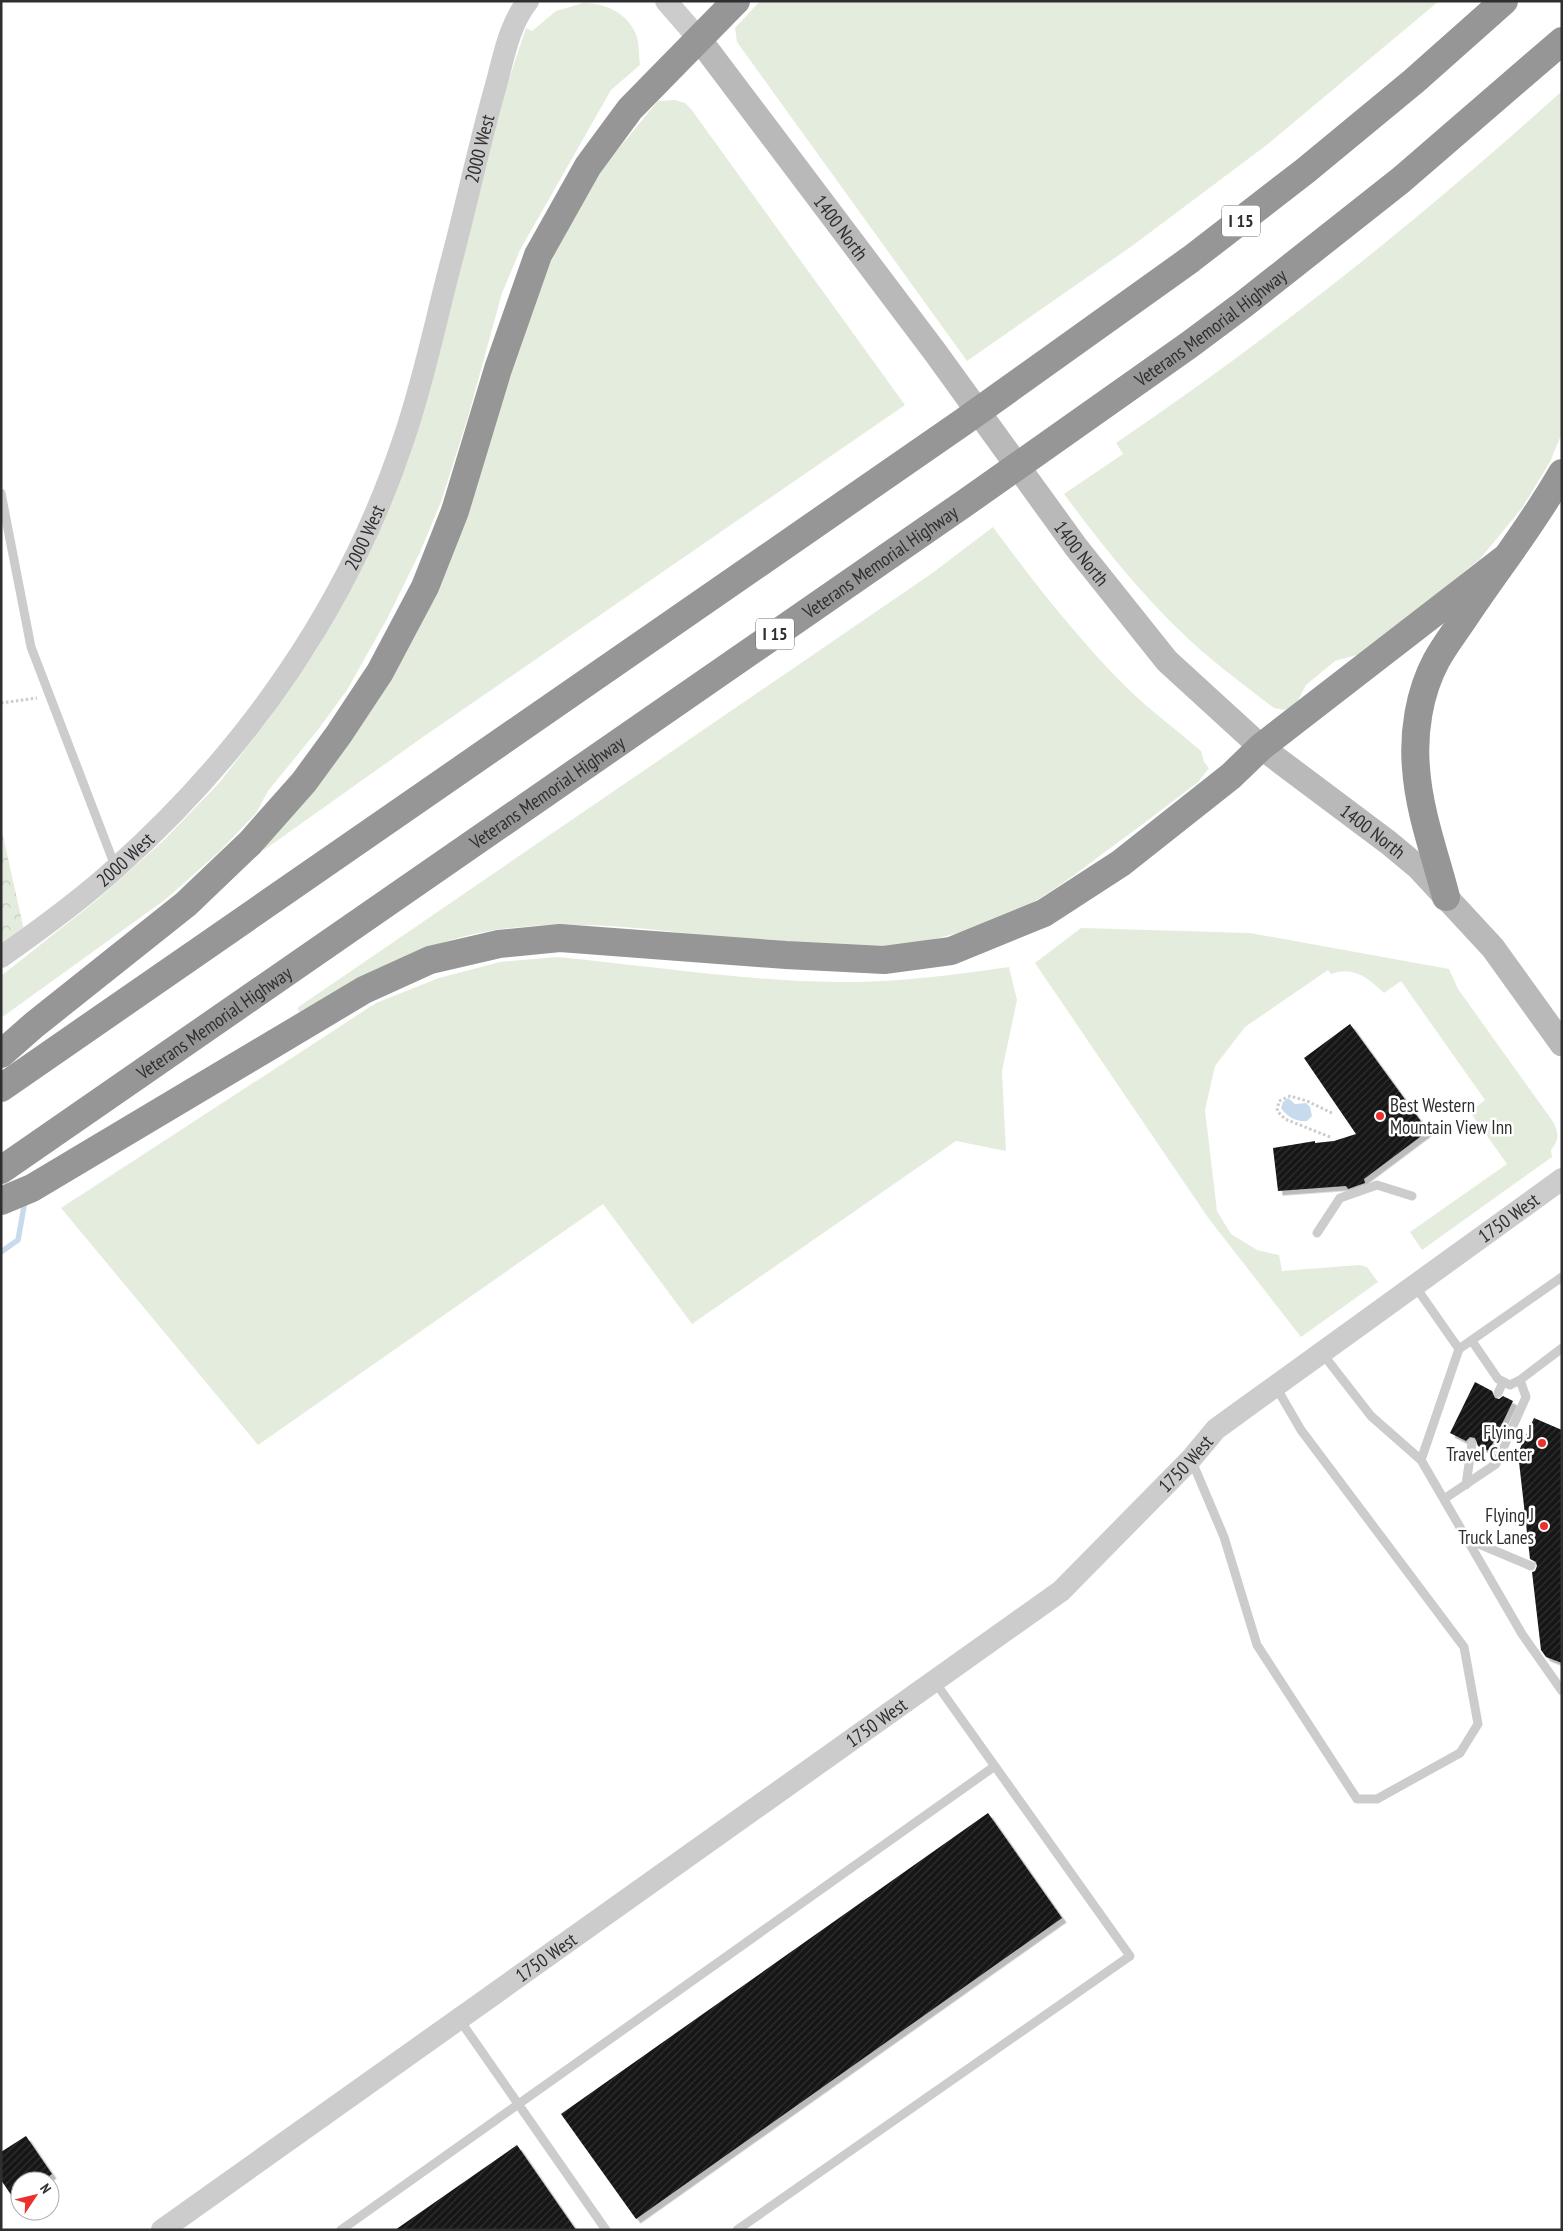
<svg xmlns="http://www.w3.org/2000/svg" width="1563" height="2231" font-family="'PT Sans Narrow',sans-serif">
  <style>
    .green { fill: #e4eddd }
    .park { fill: url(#park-crowns) }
    .water { fill: #c8dbed }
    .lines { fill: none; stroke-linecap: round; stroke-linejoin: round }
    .stream { stroke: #c8dbed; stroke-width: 5.5 }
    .building { fill: url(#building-hatch); filter: url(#shadow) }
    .path { stroke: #ccc; stroke-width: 3; stroke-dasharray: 2.5 2.5; stroke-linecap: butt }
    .service { stroke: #ccc; stroke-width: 9 }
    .tertiary { stroke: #ccc; stroke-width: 22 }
    .secondary { stroke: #b9b9b9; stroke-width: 25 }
    .motorway { stroke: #969696; stroke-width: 28 }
    .poi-dot { fill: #e9312e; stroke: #fff; stroke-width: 2 }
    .labels { text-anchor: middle; stroke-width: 5; stroke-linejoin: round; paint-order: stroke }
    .shield { fill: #fff; stroke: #6d6d6d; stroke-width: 1 }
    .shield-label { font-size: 18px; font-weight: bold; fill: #2f2f2f }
    .street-label { font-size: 19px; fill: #2f2f2f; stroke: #fff }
    .poi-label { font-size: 19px; fill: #2f2f2f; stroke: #fff; text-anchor: end }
  </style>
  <defs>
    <pattern id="park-crowns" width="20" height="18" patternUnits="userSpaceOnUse" patternTransform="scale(1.25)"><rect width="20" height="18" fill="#e4eddd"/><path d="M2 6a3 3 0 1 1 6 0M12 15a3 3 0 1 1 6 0" fill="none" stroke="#c4ccbe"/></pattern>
    <pattern id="building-hatch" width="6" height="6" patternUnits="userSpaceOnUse" patternTransform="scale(1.25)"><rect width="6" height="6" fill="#161616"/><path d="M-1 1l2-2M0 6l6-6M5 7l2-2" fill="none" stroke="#303030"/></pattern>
    <filter id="shadow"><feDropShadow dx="4.5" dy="4.5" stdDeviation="0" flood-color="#0004"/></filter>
  </defs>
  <rect width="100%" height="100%" fill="#fff"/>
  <path class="green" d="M760,1H1439L1268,144L1132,246L967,361L737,42L735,28Z
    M583,3C605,3 629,13 637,37C639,45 639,56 640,65L611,90L520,250L502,293L468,417L441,502L420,552L388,617L347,690L317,731L268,791L256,813L219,852L166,899L1,1018V976L98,899L163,841L220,782L267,721L315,652L360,570L484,170L507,85L526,28L532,31L556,11Z
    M1562,91V433L1550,462L1522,508L1480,559L1364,653L1335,661L1306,685L1294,708L1284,710L1274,708C1241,683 1206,657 1177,628C1135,587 1099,541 1064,494L1123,454L1116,443C1272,337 1422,218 1562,91Z
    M675,100L685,103L691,109L905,405L423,737L264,850L260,845L327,768L386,688L444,572L530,292L585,189L658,101Z
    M993,527C1035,584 1078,639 1128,689C1151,711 1177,730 1201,751L1204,762L1209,768L1198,782C1167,806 1136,829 1105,852C1069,879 1029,910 986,925C957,934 921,943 891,946C747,957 600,900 458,938C403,953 351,987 301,1014L297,1008L931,574Z
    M1081,928L1250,933L1449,969L1458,989L1554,1123C1559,1135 1559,1140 1551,1150L1552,1157L1422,1250L1410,1232L1507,1164L1470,1112L1485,1100L1401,981L1384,993C1369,979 1354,965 1331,974L1328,970L1245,1027L1215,1066L1205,1110L1217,1211L1231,1234L1257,1250L1279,1255L1282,1271L1359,1265L1367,1267L1378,1282L1301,1337L1209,1219L1035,963Z
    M557,957C651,966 745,981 838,982C893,983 955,975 1009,967L1017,1000L1002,1071L1006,1151L956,1141L692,1324L603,1204L258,1445L61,1208L376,1003L439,978L500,962Z"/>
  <path class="park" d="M1,827L26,939L1,957Z"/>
  <path class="water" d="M1288,1098L1295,1104L1306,1103L1310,1107L1312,1116L1307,1121C1297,1122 1287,1117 1281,1108L1283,1102Z"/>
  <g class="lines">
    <path class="stream" d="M1,1252L18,1240L25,1201"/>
  </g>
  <path class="building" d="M1350,1024L1428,1131L1364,1179L1365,1183L1348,1189L1346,1186L1278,1191L1273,1148L1315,1141V1143L1334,1141L1356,1134L1304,1058Z
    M1475,1382L1492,1391L1495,1398L1499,1399L1503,1396L1513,1401L1489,1451L1478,1446L1475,1438L1470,1437L1466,1441L1450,1433Z
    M1534,1418L1562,1430V1663L1546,1657L1541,1650L1532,1572L1535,1571L1537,1566L1536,1562L1530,1559L1518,1453Z
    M988,1813L1062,1918L636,2219L561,2114Z
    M26,2136L52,2174L42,2181H20V2208L1,2180V2152Z
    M517,2145L576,2230H395Z"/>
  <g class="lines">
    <path class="path" d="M1,703L37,698
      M1330,1137L1285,1119L1277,1111L1279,1101L1290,1096L1307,1101L1334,1114"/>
    <path class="service" d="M1,493L31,647L115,866
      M1317,1233L1340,1198L1377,1185L1412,1196
      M1415,1286L1459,1349L1421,1460L1522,1634L1562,1691
      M1472,1341L1498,1379L1510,1385L1520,1380L1562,1348
      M1459,1349L1562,1277
      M1322,1353L1371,1416L1421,1460
      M1498,1393L1503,1382
      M1191,1459L1224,1537L1257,1645L1357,1799H1377L1460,1753L1478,1724L1464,1647L1301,1430L1276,1387
      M1466,1485L1472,1443
      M1444,1499L1496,1464L1526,1397L1520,1380
      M1467,1539L1531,1566
      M459,2019L606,2230
      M341,2230L995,1766
      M737,2230L1130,1956L935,1682"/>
    <g class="tertiary">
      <path d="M666,1L699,39"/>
      <path id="s1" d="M1,957C41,929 81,900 117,867C249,749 350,603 405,435C425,376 437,314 453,255C468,198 480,141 496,85C504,56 509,25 528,1"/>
      <path id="s2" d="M162,2230L1061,1591L1191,1459L1216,1429L1562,1179"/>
    </g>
    <path class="secondary" id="s3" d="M699,39L935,352L1076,547L1167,661L1261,747L1389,843L1419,868L1493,948L1562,1044"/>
    <g class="motorway">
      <path d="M1446,897C1435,854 1419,812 1416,768C1413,733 1419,693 1436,661C1444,646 1455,632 1465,617C1497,569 1533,524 1562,473"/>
      <path d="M1,1054L34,1025L186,904L250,843L304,782L339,734L380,672L425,587L455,511L498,369L538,255L588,166L630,109L736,1"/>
      <path d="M1,1088L963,422L1191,259L1305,171L1414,81L1504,1"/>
      <path id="s4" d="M1,1170L965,503L1189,345L1244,304L1401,180L1562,41"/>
      <path d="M1,1201L32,1188L364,990L430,960L499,944L560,938L786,955L884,960L951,951L1044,913L1121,863L1231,776L1261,747L1504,559"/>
    </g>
  </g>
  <g class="poi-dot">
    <circle cx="1380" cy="1116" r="5"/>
    <circle cx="1542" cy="1443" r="5"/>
    <circle cx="1544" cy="1526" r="5"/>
  </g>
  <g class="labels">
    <g class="shield">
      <rect x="1222" y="205.5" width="38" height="31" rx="4"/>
      <rect x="756" y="618.5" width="38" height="31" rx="4"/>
    </g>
    <g class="shield-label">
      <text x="1241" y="227">I 15</text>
      <text x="775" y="640">I 15</text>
    </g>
    <g class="street-label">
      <text dy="7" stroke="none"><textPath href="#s1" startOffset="968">2000 West</textPath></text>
      <text dy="7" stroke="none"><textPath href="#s3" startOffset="236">1400 North</textPath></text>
      <text dy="7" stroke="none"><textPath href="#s4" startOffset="1474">Veterans Memorial Highway</textPath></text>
      <text dy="7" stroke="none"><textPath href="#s1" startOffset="562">2000 West</textPath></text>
      <text dy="7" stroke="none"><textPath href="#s3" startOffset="641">1400 North</textPath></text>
      <text dy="7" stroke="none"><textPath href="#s4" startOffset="1069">Veterans Memorial Highway</textPath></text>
      <text dy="7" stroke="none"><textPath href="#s4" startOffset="664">Veterans Memorial Highway</textPath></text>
      <text dy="7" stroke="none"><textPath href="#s3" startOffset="1046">1400 North</textPath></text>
      <text dy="7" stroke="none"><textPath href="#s1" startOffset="158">2000 West</textPath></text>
      <text dy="7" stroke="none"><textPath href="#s4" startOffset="259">Veterans Memorial Highway</textPath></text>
      <text dy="7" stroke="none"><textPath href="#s2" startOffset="1688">1750 West</textPath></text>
      <text dy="7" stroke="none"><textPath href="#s2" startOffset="1281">1750 West</textPath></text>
      <text dy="7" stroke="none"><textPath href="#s2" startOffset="876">1750 West</textPath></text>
      <text dy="7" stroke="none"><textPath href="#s2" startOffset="471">1750 West</textPath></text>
    </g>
    <g class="poi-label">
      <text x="1390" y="1112" text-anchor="start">Best Western<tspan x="1390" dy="22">Mountain View Inn</tspan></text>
      <text x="1532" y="1439">Flying J<tspan x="1532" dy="22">Travel Center</tspan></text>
      <text x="1534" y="1522">Flying J<tspan x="1534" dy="22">Truck Lanes</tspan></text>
    </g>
  </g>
  <rect width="1563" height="2231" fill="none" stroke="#2f2f2f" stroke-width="5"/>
  <g transform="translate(35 2196) rotate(55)"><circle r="24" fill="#ffffff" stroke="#acacac"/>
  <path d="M0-4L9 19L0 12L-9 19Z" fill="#e9312e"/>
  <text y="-8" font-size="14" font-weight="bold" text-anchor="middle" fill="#2f2f2f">N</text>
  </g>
</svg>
